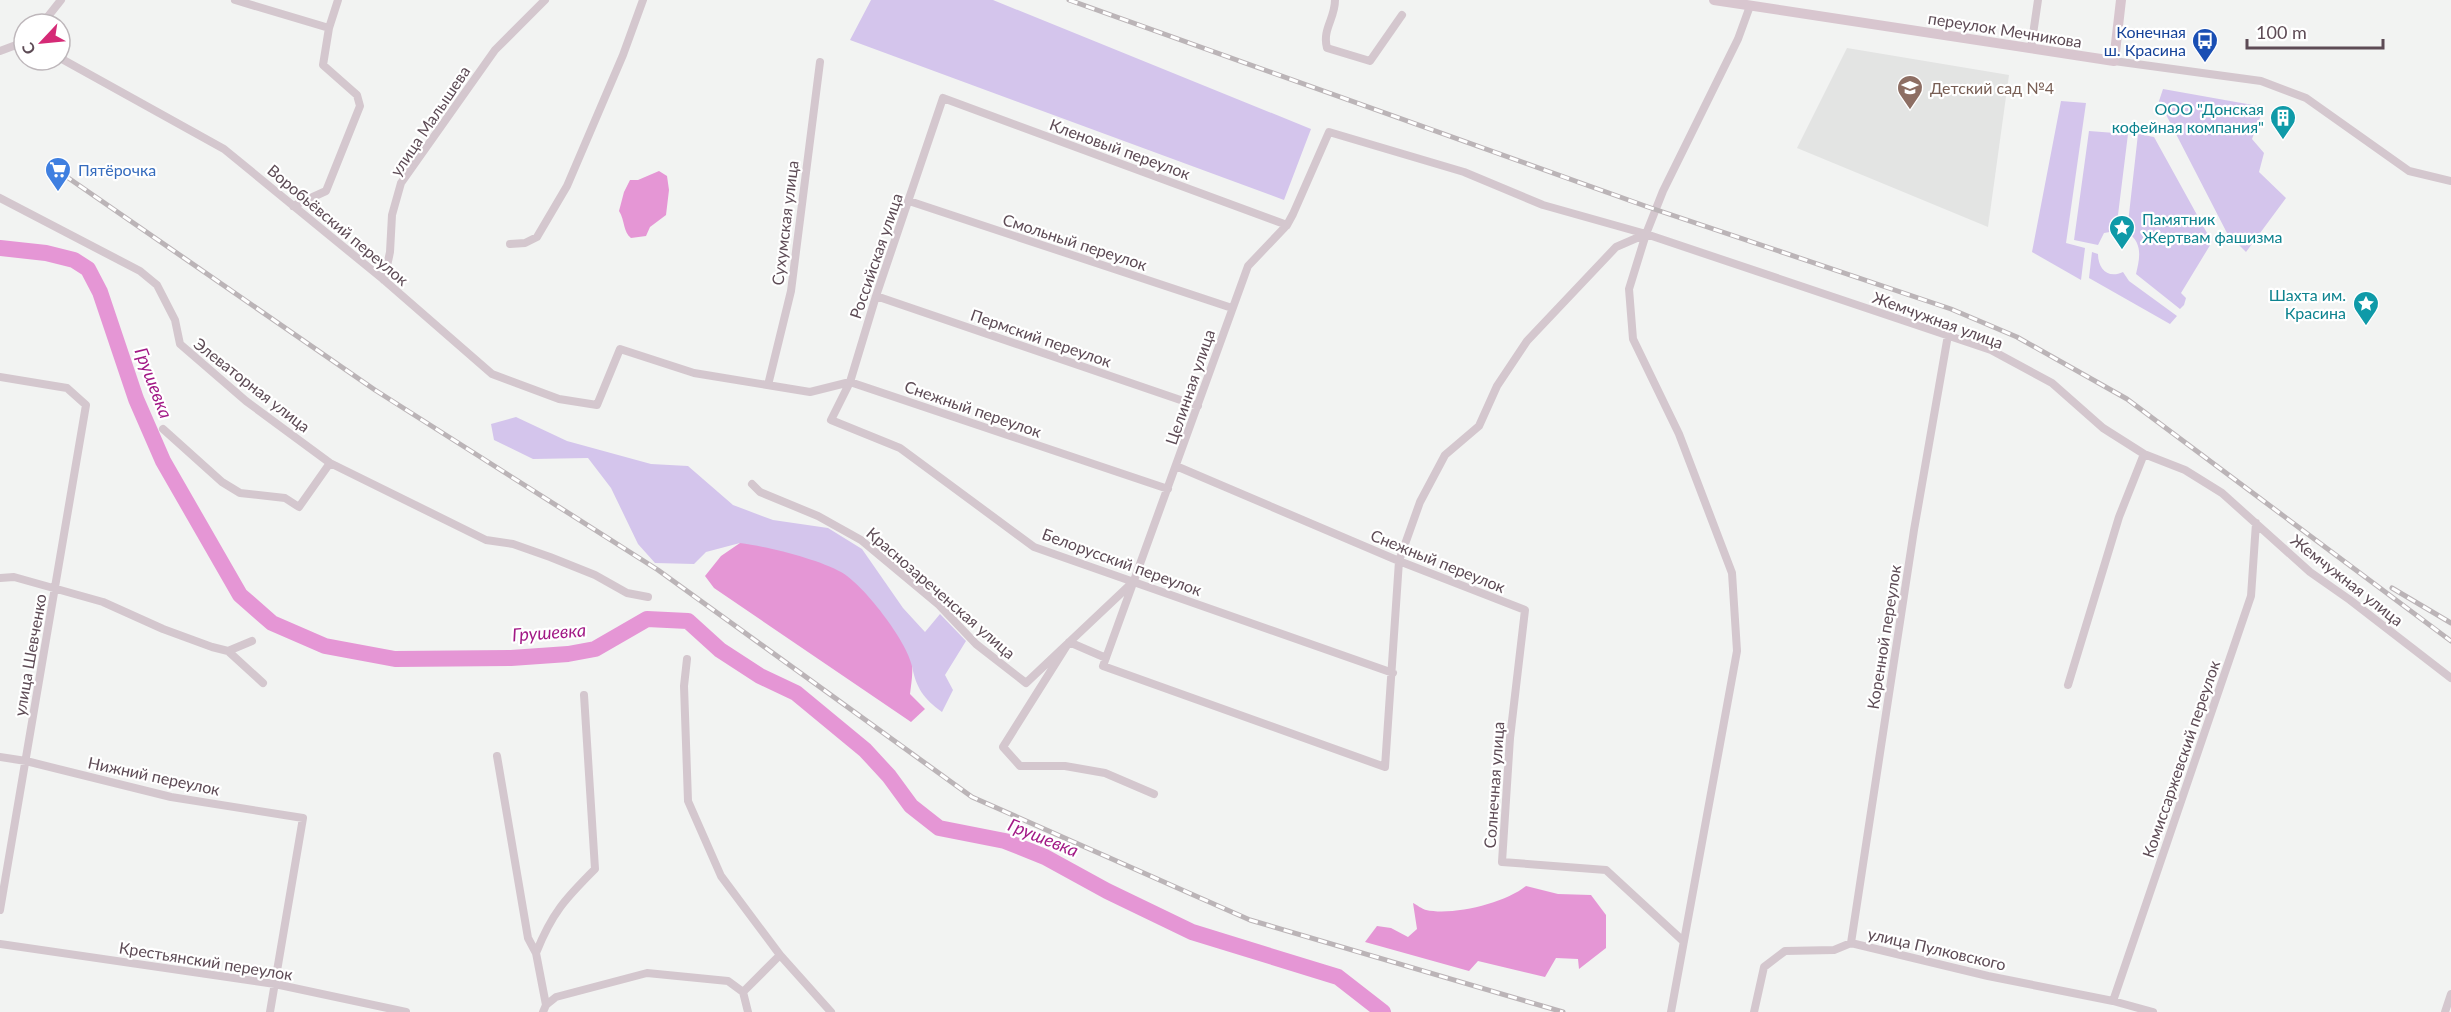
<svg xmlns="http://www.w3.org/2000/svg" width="2451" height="1012" font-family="Lato,sans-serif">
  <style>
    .education { fill: #e3e4e3 }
    .green { fill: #d4c5ec }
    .water { fill: #e596d5 }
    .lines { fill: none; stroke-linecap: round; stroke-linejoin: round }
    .river { stroke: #e596d5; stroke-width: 16 }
    .street { stroke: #d4c7ce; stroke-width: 8 }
    .secondary { stroke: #d8c6cf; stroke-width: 10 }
    .rail-casing { stroke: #bbb4b7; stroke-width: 5 }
    .rail { stroke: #fff; stroke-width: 3; stroke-dasharray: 9; stroke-linecap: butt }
    .labels { text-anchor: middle; stroke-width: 4.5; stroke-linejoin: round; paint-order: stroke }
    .street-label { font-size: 16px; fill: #5d4b55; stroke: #fff }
    .transit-label { font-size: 16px; fill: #164399; stroke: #fff; text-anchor: end }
    .education-label { font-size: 16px; fill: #785e54; stroke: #fff; text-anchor: start }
    .culture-label { font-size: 16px; fill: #0d838f; stroke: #fff; text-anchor: end }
    .shop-label { font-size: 16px; fill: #366cbe; stroke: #fff; text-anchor: start }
    .water-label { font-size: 18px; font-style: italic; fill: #a21986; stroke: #fff }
  </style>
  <rect width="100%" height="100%" fill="#f2f3f2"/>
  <path class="education" d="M1847,48L2009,75L1988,227L1797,148Z"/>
  <path class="green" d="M871,0H993L1311,129L1284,200L850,40Z
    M2163,89L2264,107L2252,139L2264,153L2259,172L2286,198L2246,252L2227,233L2159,101Z
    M2061,101L2086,103L2066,243L2085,248L2081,280L2032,252Z
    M2089,131L2128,134L2116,231L2104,233L2098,245L2074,240Z
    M2138,134L2154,137L2212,242L2181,293L2186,298L2184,305L2180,309L2136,274C2140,257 2143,243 2127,232Z
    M2092,252L2098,254C2098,269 2108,279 2123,272L2129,281L2177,316L2170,324L2089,278Z
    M516,417L567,441L651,464L688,466L733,505L773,520L828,528L862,549L903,608L925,632L940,614L966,641L945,675L953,690L942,712C924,699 916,688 912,666L740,543L706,552L694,564L655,563L638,544L611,488L588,458L533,459L494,440L491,424Z"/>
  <path class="water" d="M659,171L667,176L669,190L666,215L650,227L646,236L631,238C623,232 625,220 619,211L624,192L630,180H638Z
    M740,543C765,546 818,559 841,572C863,584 907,641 912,666C913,674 911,685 910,694L925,709L911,722L714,588L705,576L721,556Z
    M1526,886L1558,894L1591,895L1606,915V948L1579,969L1578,959L1556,958L1545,977L1478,961L1469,971L1365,942L1377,926L1391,928L1408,937L1417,929L1413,903C1417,905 1422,909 1426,910C1453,916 1505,903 1526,886Z"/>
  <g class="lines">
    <path class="river" d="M0,248L46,253L74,260L88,269L100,292L136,399L163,461L240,595L272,623L325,646L395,659L511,658L568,654L595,649L647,619L688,621L720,650L760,676L796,693L865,750L889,776L911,806L939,828L1005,841L1045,857L1107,891L1192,932L1338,977L1383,1012"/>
    <path class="street" d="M235,0L329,28
      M1335,0C1335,19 1322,29 1327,48L1370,61L1402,15
      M42,24L61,0
      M2031,48L2038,0
      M0,51L24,42
      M60,58L224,149L384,280L492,374L559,399L597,405L620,349L694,373L810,392L850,382L1168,489
      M2114,61L2261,81L2306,98L2409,171L2451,181
      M0,198L140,271L157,285L175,320L180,344L246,401L330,463L486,540L513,544L550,557L595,575L627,593L648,597
      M909,201L1232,308
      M293,206L326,191L360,106L357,95L323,65L329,28L338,0
      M1287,225L943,98L876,296L850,382L831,420L900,448L1034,547L1393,673
      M1646,234L1616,247L1527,341L1497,386L1479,426L1445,455L1420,502L1399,561L1385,767L1103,666L1248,266L1287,225L1293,214L1329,132L1464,172L1543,205L1646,234L1991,350L2052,383L2103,428L2144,454L2185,470L2222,493L2310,572L2350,600L2451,678
      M510,244L525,243L537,237L567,186L623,55L643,0
      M384,280L390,252L392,215L401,183L495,50L545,0
      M876,296L1198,406
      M0,377L67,388L86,405L0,910
      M768,385L791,291L820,62
      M163,429L222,482L240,493L285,498L299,507L330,463
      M1176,466L1399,561L1525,610L1510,738L1502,862L1606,870L1682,940
      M752,484L760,492L818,516L861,540L939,605L976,644L1026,683L1133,582
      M0,578L14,577L103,602L163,629L212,647L228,651L252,641
      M228,651L263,683
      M1106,658L1069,642L1003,747L1020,766H1065L1105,773L1154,794
      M687,659L684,686L688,801L721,876L780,955L831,1012
      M2068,685L2119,517L2144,454
      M497,756L528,938L536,953L546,1005
      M0,757L26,761L171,797L303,818L270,1012
      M1851,943L1914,530L1948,335
      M0,944L275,984L406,1012
      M536,953C552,913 565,899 595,869L584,695
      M743,992L780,955
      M2113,1001L2251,596L2256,523
      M543,1012L546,1005L556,997L647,973L728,981L743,992L748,1012
      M1671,1012L1737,651L1732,573L1679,434L1633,339L1629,289L1646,234L1663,191L1738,39L1750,6
      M1754,1012L1764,967L1785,951L1834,950L1851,943L1988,976L2113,1001L2153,1012
      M2445,1012L2451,994"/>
    <path class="secondary" d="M1714,0L2114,61L2121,0"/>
    <defs>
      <path id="rail" d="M1069,0L1648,207L1951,309L2017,337L2127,399L2451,641
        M64,175L375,390L658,570L972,797L1250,920L1563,1012
        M2392,588L2451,623"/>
    </defs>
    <use href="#rail" class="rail-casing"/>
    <use href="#rail" class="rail"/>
  </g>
  <defs>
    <symbol id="bus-pin" viewBox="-11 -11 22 30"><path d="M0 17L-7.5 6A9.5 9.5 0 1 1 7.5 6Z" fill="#1a4fb4" stroke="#fff"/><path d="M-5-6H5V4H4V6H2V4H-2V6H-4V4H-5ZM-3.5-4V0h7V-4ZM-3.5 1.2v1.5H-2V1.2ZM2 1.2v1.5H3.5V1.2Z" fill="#fff"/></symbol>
    <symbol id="school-pin" viewBox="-11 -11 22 30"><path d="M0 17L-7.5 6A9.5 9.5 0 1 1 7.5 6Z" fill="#8d6e63" stroke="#fff"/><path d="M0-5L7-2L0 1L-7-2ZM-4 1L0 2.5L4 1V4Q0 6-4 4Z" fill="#fff"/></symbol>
    <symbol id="building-pin" viewBox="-11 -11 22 30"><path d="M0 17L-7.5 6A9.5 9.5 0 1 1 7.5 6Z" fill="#0f9aa8" stroke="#fff"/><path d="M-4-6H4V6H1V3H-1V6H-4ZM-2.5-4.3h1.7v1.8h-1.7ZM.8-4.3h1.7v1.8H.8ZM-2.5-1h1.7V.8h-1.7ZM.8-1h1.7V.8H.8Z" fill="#fff"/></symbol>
    <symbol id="supermarket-pin" viewBox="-11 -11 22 30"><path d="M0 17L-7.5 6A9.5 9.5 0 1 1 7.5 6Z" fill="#3f7fe0" stroke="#fff"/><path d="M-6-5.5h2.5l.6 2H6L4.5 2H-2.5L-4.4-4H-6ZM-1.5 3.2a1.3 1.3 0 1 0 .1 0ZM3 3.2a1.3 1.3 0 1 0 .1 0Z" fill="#fff"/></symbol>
    <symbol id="sight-pin" viewBox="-11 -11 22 30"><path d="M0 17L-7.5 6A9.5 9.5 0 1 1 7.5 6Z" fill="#0f9aa8" stroke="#fff"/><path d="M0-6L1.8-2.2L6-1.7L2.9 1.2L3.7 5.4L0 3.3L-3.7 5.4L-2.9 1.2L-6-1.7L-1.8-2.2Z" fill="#fff"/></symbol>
  </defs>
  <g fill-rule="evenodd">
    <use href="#bus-pin" x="2190" y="26" width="30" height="40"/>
    <use href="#school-pin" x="1895" y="73" width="30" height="40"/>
    <use href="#building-pin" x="2268" y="103" width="30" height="40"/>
    <use href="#supermarket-pin" x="43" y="155" width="30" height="40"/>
    <use href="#sight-pin" x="2107" y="213" width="30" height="40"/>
    <use href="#sight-pin" x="2351" y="289" width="30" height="40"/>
  </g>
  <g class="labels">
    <g class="street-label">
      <text transform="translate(2005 30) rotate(9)" y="6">переулок Мечникова</text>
      <text transform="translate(430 121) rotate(-56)" y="6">улица Малышева</text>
      <text transform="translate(1120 149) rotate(20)" y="6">Кленовый переулок</text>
      <text transform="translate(785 223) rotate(-83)" y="6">Сухумская улица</text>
      <text transform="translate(338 225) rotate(40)" y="6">Воробьёвский переулок</text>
      <text transform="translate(1075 242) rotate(18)" y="6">Смольный переулок</text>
      <text transform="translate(876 256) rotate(-71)" y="6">Российская улица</text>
      <text transform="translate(1938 320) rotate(20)" y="6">Жемчужная улица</text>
      <text transform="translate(1041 338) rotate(19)" y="6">Пермский переулок</text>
      <text transform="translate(252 385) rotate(38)" y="6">Элеваторная улица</text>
      <text transform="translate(1190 387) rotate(-71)" y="6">Целинная улица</text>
      <text transform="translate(973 409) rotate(19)" y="6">Снежный переулок</text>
      <text transform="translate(1438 561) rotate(22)" y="6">Снежный переулок</text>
      <text transform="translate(1122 562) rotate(20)" y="6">Белорусский переулок</text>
      <text transform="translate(2347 580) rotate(38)" y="6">Жемчужная улица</text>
      <text transform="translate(941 593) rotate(41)" y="6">Краснозареченская улица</text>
      <text transform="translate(1884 637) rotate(-81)" y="6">Коренной переулок</text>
      <text transform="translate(30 655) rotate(-80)" y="6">улица Шевченко</text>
      <text transform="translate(2181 759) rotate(-71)" y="6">Комиссаржевский переулок</text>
      <text transform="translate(154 776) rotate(12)" y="6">Нижний переулок</text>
      <text transform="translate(1494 785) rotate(-86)" y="6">Солнечная улица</text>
      <text transform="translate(1937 949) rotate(13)" y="6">улица Пулковского</text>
      <text transform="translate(206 961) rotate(9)" y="6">Крестьянский переулок</text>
    </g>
    <g class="transit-label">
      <text x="2186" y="38">Конечная<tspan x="2186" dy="18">ш. Красина</tspan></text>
    </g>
    <g class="education-label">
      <text x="1930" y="94">Детский сад №4</text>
    </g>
    <g class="culture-label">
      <text x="2264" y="115">ООО "Донская<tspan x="2264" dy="18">кофейная компания"</tspan></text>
      <text x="2142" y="225" text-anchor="start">Памятник<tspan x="2142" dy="18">Жертвам фашизма</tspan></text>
      <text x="2346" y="301">Шахта им.<tspan x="2346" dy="18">Красина</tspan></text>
    </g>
    <g class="shop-label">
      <text x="78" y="176">Пятёрочка</text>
    </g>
    <g class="water-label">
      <text transform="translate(153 383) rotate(69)" y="6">Грушевка</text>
      <text transform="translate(549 633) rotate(-4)" y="6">Грушевка</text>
      <text transform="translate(1043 838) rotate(22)" y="6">Грушевка</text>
    </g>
  </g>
  <g transform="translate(42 42) rotate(244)"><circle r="28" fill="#ffffff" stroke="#beb7bb" stroke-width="1.5"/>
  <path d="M0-4.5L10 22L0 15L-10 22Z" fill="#d52a76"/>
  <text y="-9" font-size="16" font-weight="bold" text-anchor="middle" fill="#5d4b55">С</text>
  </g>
  <path d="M2247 39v9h136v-9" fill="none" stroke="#5d4b55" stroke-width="3"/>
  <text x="2256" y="39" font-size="18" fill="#5d4b55" stroke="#ffffff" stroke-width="4.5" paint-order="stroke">100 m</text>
</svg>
